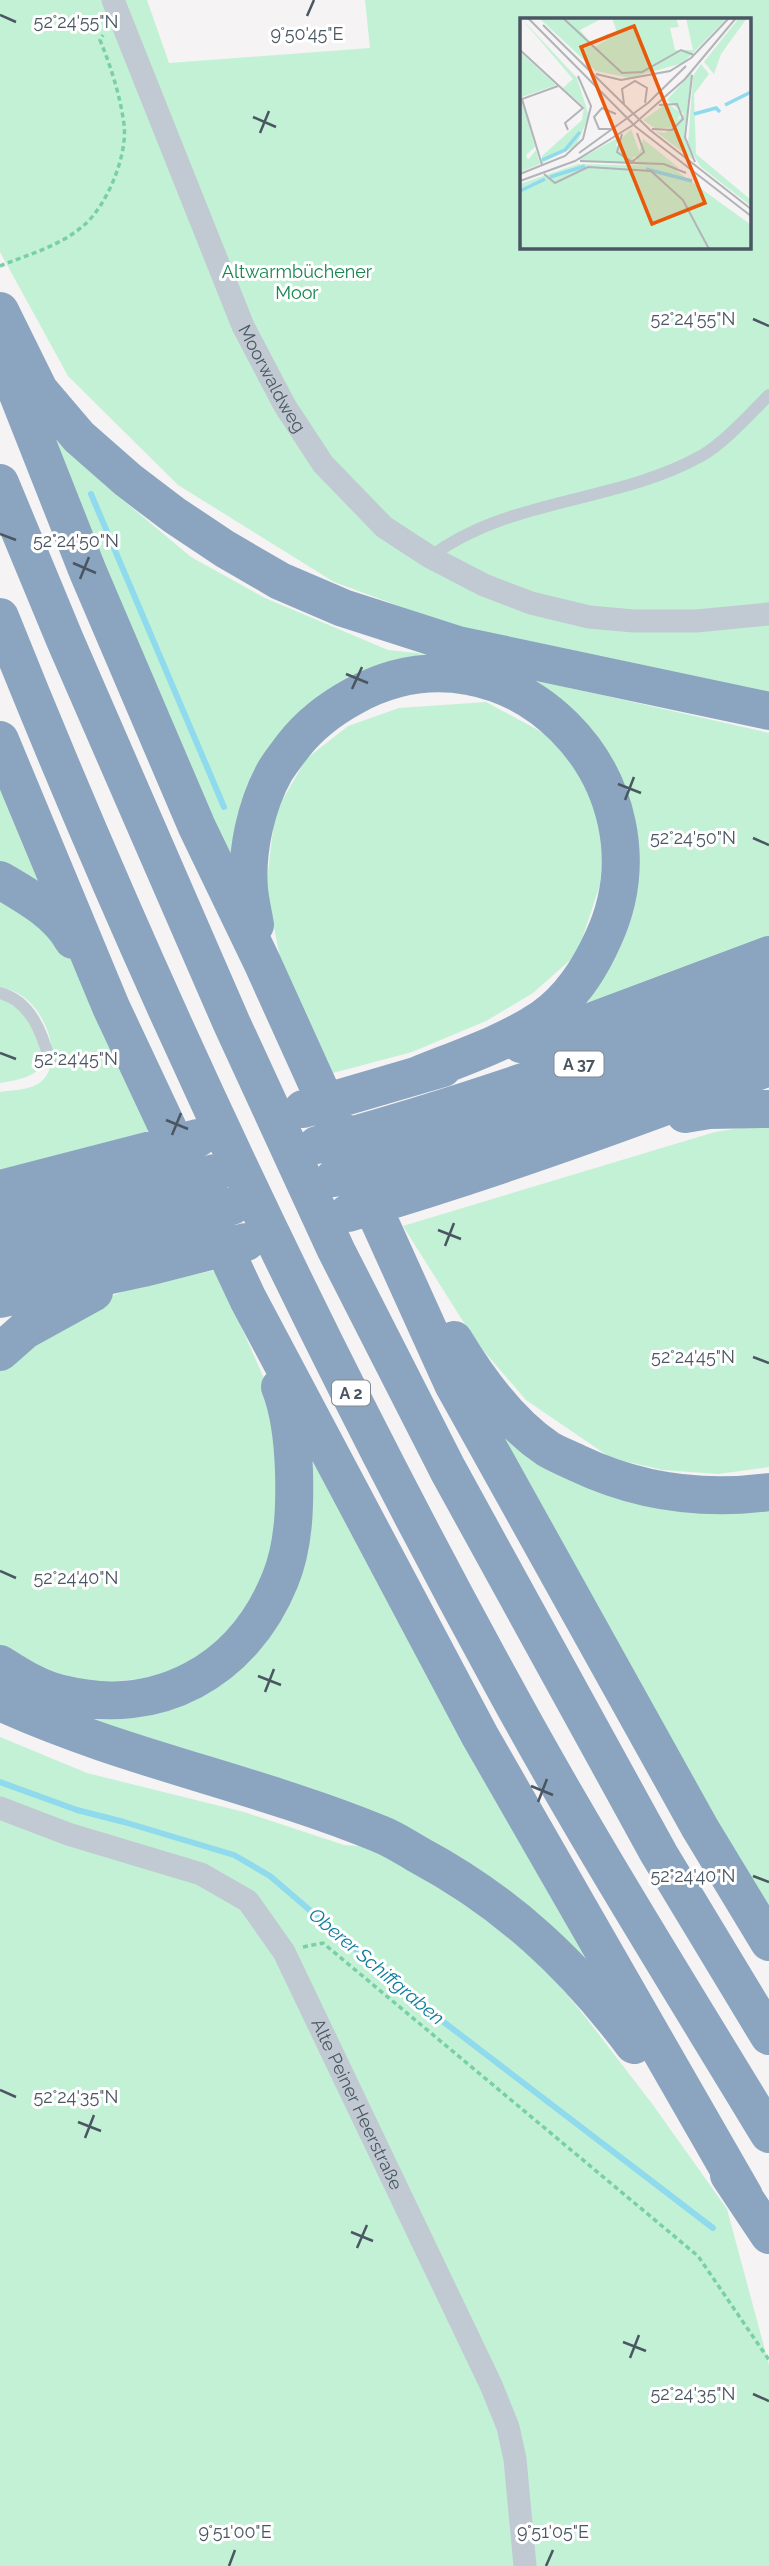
<svg xmlns="http://www.w3.org/2000/svg" width="769" height="2566" font-family="Raleway,sans-serif">
  <style>
    .green { fill: #c3f1d5; fill-rule: evenodd }
    .lines { fill: none; stroke-linecap: round; stroke-linejoin: round }
    .stream { stroke: #90daee; stroke-width: 6 }
    .path { stroke: #7ad0a6; stroke-width: 3.5; stroke-dasharray: 5 3.5; stroke-linecap: butt }
    .service { stroke: #c1cad2; stroke-width: 12 }
    .minor { stroke: #c1cad2; stroke-width: 23 }
    .motorway { stroke: #8ba5c1; stroke-width: 38 }
    .ticks { fill: none; stroke: #4a5661; stroke-width: 2.5 }
    .labels { text-anchor: middle; stroke-width: 6; stroke-linejoin: round; paint-order: stroke }
    .shield { fill: #fff; stroke: #808990; stroke-width: 2 }
    .shield-label { font-size: 16px; font-weight: bold; fill: #4a5661 }
    .park-label { font-size: 18px; fill: #17864f; stroke: #fff }
    .street-label { font-size: 18px; fill: #4a5661; stroke: #fff }
    .water-label { font-size: 19px; font-style: italic; fill: #0c7c9b; stroke: #fff }
    .inset-river { fill: none; stroke: #90daee; stroke-width: 3.5 }
    .inset-road { fill: none; stroke: #b1b4b9; stroke-width: 2 }
    .view { fill: #e8590c; fill-opacity: 0.15; stroke: #e8590c; stroke-width: 3.5 }
    .inset-edge { fill: none; stroke: #4a5661; stroke-width: 3.5 }
    .ticks-label { font-size: 18px; text-anchor: middle; fill: #4a5661; stroke: #fff; stroke-width: 6; stroke-linejoin: round; paint-order: stroke }
  </style>
  <rect width="100%" height="100%" fill="#f5f3f3"/>
  <path class="green" d="M0,0H147L169,63L370,48L365,0H769V698L464,630L334,582L178,485L68,376L0,252ZM522,19H750V247H522Z
    M33,408L105,485L191,557L265,598L388,650L417,653L769,733V939L585,1007L615,953L632,848L517,685L329,700L237,891Z
    M486,702L551,737L593,792L604,837L600,885L577,954L533,993L486,1021L412,1052L333,1073L281,962L266,888L275,813L306,759L348,726L399,708Z
    M0,762L65,915L0,871Z
    M0,892L62,942L154,1130L0,1170V1092C13,1090 32,1090 42,1081C64,1059 46,1014 25,998C18,992 9,989 0,987Z
    M0,998C22,1008 26,1015 36,1036C52,1072 33,1078 0,1083Z
    M759,1125L769,1127V1467L718,1474L663,1470L611,1458L526,1400L476,1342L403,1226L715,1132Z
    M216,1270L267,1385L285,1514L251,1614L175,1675L74,1686L0,1651V1369L92,1303L133,1288Z
    M494,1429L532,1449L769,1503V1926Z
    M312,1460L609,1983L544,1925L174,1755L33,1696L234,1664Z
    M0,1737L87,1773L244,1812L344,1845L374,1847L515,1930L587,2019L653,2105L727,2209L769,2365V2566H0Z"/>
  <g class="lines">
    <path class="stream" d="M91,494L224,807
      M0,1782L77,1810L124,1822L234,1855L270,1876L411,1997L713,2228"/>
    <path class="path" d="M0,266C27,255 60,246 83,226C107,206 128,155 124,124C120,95 111,67 100,40L103,35
      M303,1947L323,1943L698,2256L769,2360"/>
    <path class="service" d="M430,557C510,497 615,504 701,456C723,444 751,413 769,395
      M0,993C31,1001 42,1033 50,1061"/>
    <g class="minor">
      <path id="s1" d="M113,0L243,326L285,406L323,464L384,527L430,557L484,585L531,603L589,617L634,621H696L769,614"/>
      <path id="s2" d="M0,1808L68,1834L201,1874L248,1901L284,1952L491,2385L508,2427L515,2459L525,2566"/>
    </g>
    <path class="motorway" d="M0,311L39,390L79,437L128,480L174,515L225,549L280,581L343,608L458,645L769,711
      M0,349L88,572L197,827L262,962L453,1384L700,1828L769,1942
      M0,483L65,640L232,1024L336,1250L448,1470L659,1854L769,2036
      M0,617C146,982 314,1340 503,1685C586,1838 679,1985 769,2134
      M0,740L111,1007L248,1299L480,1736L744,2196
      M0,880C27,896 57,912 73,940
      M255,925C253,913 250,901 249,889C246,851 256,805 275,771C280,763 287,754 293,746C310,724 330,709 354,696C509,611 676,782 603,939C590,968 570,999 543,1018C506,1043 460,1058 418,1075
      M521,1044L566,1031L769,955
      M303,1109L443,1068
      M685,1114L709,1110L769,1109
      M317,1145C471,1104 620,1049 769,993
      M334,1178C482,1138 626,1085 769,1031
      M0,1189L198,1138
      M348,1213C491,1171 630,1121 769,1067
      M0,1227L215,1173
      M0,1261L136,1232L232,1206
      M0,1299L143,1268L246,1242
      M454,1340C478,1380 508,1422 548,1449C556,1454 567,1458 577,1463C638,1492 701,1501 769,1492
      M0,1352L25,1330L94,1292
      M0,1664C19,1676 39,1689 62,1694C158,1718 243,1671 280,1580C294,1546 295,1507 294,1471C293,1443 290,1412 280,1387
      M0,1702C122,1758 256,1783 380,1834C393,1839 405,1847 417,1854C507,1902 573,1964 634,2045
      M729,2175L769,2235"/>
  </g>
  <path class="ticks" d="M0,15L16,22M307,16L314,0M253,117L276,127M260,133L269,111M753,319L769,326M0,534L16,540M73,563L96,573M80,579L89,557M346,674L368,683M352,689L362,667M618,784L641,793M625,800L634,777M753,838L769,845M0,1053L16,1059M166,1120L188,1129M172,1135L181,1113M438,1230L461,1239M445,1246L454,1223M753,1357L769,1363M0,1571L16,1578M258,1676L281,1685M265,1692L274,1669M531,1786L553,1795M538,1802L547,1779M753,1876L769,1882M0,2090L16,2097M78,2122L101,2131M85,2138L94,2115M351,2232L373,2241M357,2248L367,2225M623,2342L646,2351M630,2358L639,2335M753,2394L769,2401M229,2566L235,2550M546,2566L553,2550"/>
  <g class="labels">
    <g class="shield">
      <rect x="554.5" y="1051.5" width="49" height="25" rx="5"/>
      <rect x="332" y="1380.5" width="38" height="25" rx="5"/>
    </g>
    <g class="shield-label">
      <text x="579" y="1070">A 37</text>
      <text x="351" y="1399">A 2</text>
    </g>
    <g class="park-label">
      <text x="297" y="278">Altwarmbüchener<tspan x="297" dy="21">Moor</tspan></text>
    </g>
    <g class="street-label">
      <text dy="6" stroke="none"><textPath href="#s1" startOffset="411">Moorwaldweg</textPath></text>
      <text dy="6" stroke="none"><textPath href="#s2" startOffset="497">Alte Peiner Heerstraße</textPath></text>
    </g>
    <g class="water-label">
      <text transform="translate(377 1966) rotate(40)" y="7">Oberer Schiffgraben</text>
    </g>
  </g>
  <g transform="translate(520 18)">
    <rect width="231" height="231" fill="#f5f3f3"/>
    <path d="M1,0L57,60L69,98L56,128L22,145V138L62,102L64,89L43,70L53,61ZM19,0H83L60,12L74,29L87,22L85,17L97,14L92,0H156L159,9L150,10L155,32H173L166,0H207L163,45L110,60L76,53ZM219,0H227L201,36L194,56L184,44ZM0,34L36,67L2,79L15,129L6,137L8,142L16,132L20,146L0,154ZM181,46L189,56L174,76L176,136L231,182V188L181,149L168,128L173,58ZM172,54L164,117L173,142L135,113L145,115L164,96L147,82ZM147,85L161,95L154,109L136,111L123,102ZM111,111L121,138L103,141L100,122ZM99,119L96,128L117,143L123,121L159,150L58,142ZM58,146L150,148L231,207V231H0V166Z" fill="#c3f1d5"/>
    <path class="inset-river" d="M205,87L231,74M174,96L196,90L200,94M22,142L45,132L60,114M126,151L172,163M30,159L65,148M0,173L25,161"/>
    <path class="inset-road" d="M8,0L116,109L231,198M43,0L102,55L122,54L161,32L174,37M23,7L130,112L231,191M0,32L63,90L45,105L48,112M76,56L101,62L150,53L171,40L209,0M172,57L165,119L175,144M104,86L102,71L115,63L127,70L125,85M91,111H79L74,99L82,90L96,96M132,111L152,112L163,101L157,86L139,87M102,116L97,134L112,144L124,134L117,115M59,135L128,85L166,48M60,143L144,146L166,155M22,147L2,81L38,68M0,156L45,138L63,121L71,88L58,58M24,156L35,165L68,149L131,153L163,182L189,231M0,163L55,143L113,107L165,61L216,0"/>
    <path class="view" d="M114,8L185,185L132,206L61,29Z"/>
    <rect width="231" height="231" class="inset-edge"/>
  </g>
  <g class="ticks-label">
    <text x="76" y="28">52°24'55"N</text>
    <text x="307" y="40">9°50'45"E</text>
    <text x="693" y="325">52°24'55"N</text>
    <text x="76" y="547">52°24'50"N</text>
    <text x="693" y="844">52°24'50"N</text>
    <text x="76" y="1065">52°24'45"N</text>
    <text x="693" y="1363">52°24'45"N</text>
    <text x="76" y="1584">52°24'40"N</text>
    <text x="693" y="1882">52°24'40"N</text>
    <text x="76" y="2103">52°24'35"N</text>
    <text x="693" y="2400">52°24'35"N</text>
    <text x="235" y="2538">9°51'00"E</text>
    <text x="553" y="2538">9°51'05"E</text>
  </g>
</svg>
